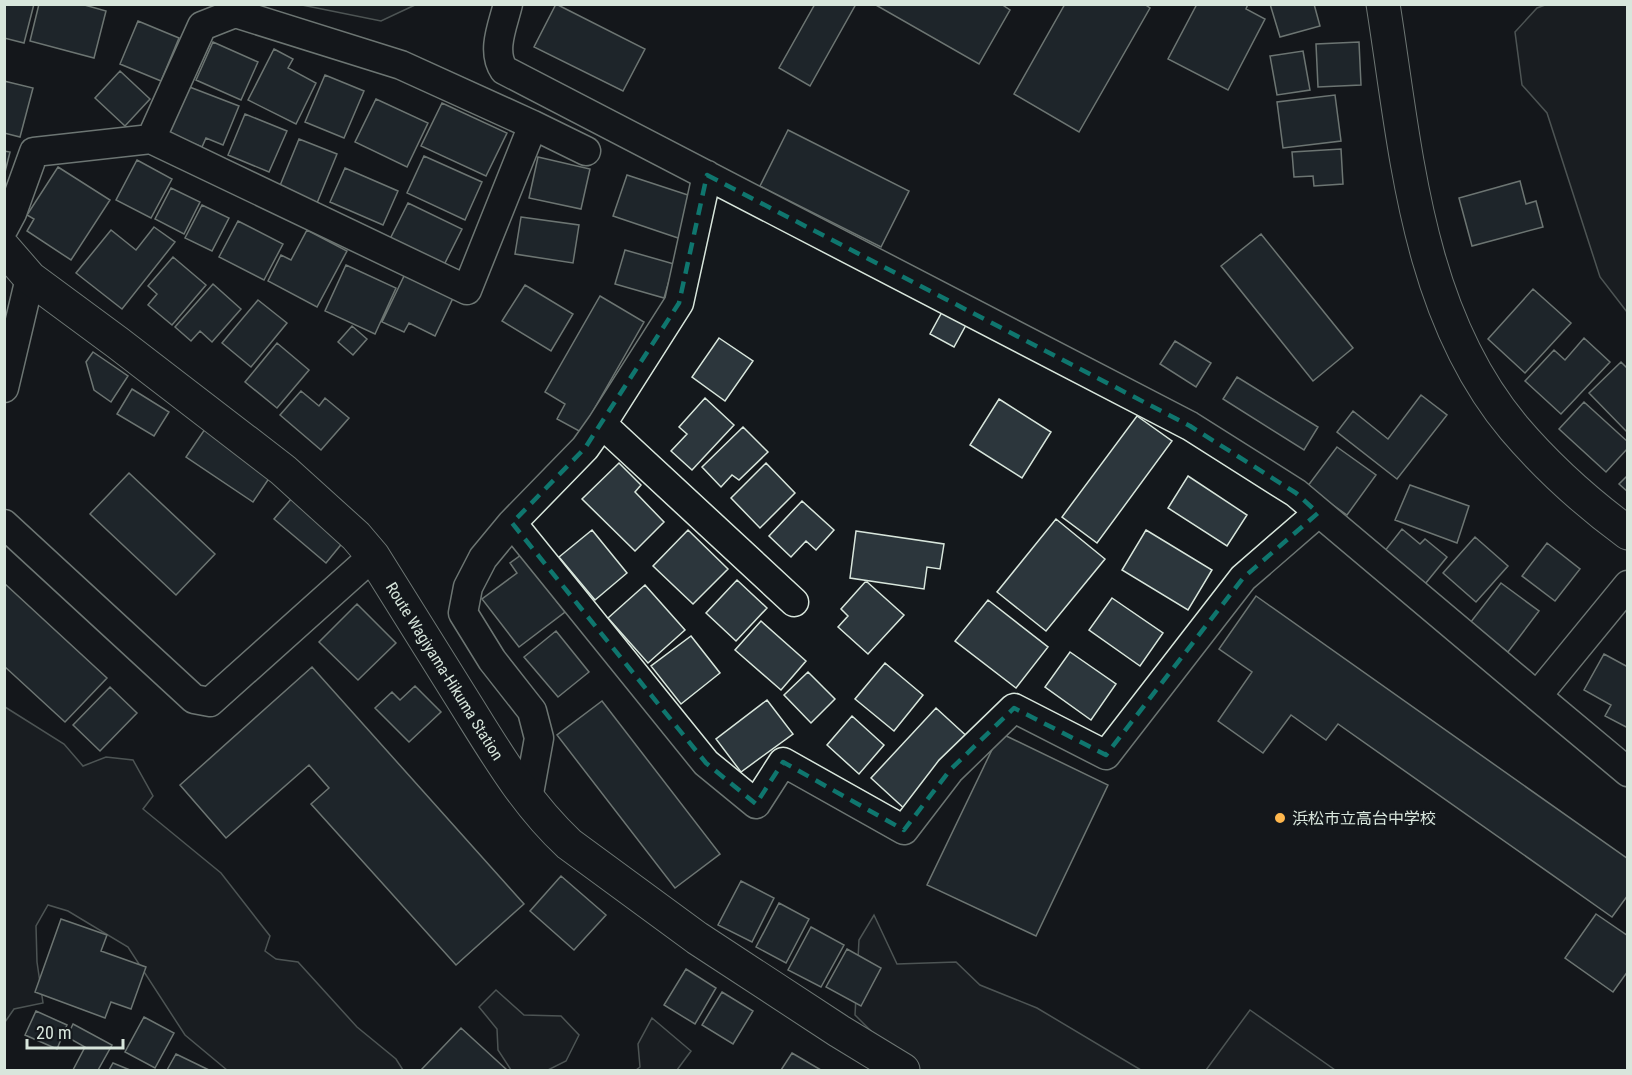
<svg xmlns="http://www.w3.org/2000/svg" width="1632" height="1075" font-family="'Roboto Condensed','Noto Sans JP',sans-serif">
  <style>
    .green { fill: #202428; stroke: #939e99; stroke-width: 1.5 }
    .building { fill: #2c363c; stroke: #d8e6dc; stroke-width: 1.5 }
    .lines { fill: none; stroke-linecap: round; stroke-linejoin: round }
    .street-casing { stroke: #d8e6dc; stroke-width: 31 }
    .secondary-casing { stroke: #d8e6dc; stroke-width: 35 }
    .street { stroke: #14181c; stroke-width: 28 }
    .secondary { stroke: #14181c; stroke-width: 33 }
    .marked { fill: none; stroke: #0f766e; stroke-width: 4.5; stroke-dasharray: 12 8; stroke-linejoin: round }
    .poi-dot { fill: #ffb74d; stroke: #14181c; stroke-width: 2 }
    .labels { text-anchor: middle; stroke-width: 4.5; stroke-linejoin: round; paint-order: stroke }
    .street-label { font-size: 16px; fill: #d8e6dc; stroke: #14181c }
    .poi-label { font-size: 16px; fill: #d8e6dc; stroke: #14181c; text-anchor: start }
  </style>
  <rect width="100%" height="100%" fill="#14181c"/>
  <path class="green" d="M302,5H415L381,21Z
    M1545,5H1627V312L1600,277L1547,113L1522,85L1515,32L1537,8Z
    M5,707L64,744L83,766L106,757L133,760L153,796L143,809L221,873L270,936L265,951L276,959L298,962L357,1027L396,1059L403,1070H227L185,1035L128,947L68,911L48,905L36,926L37,962L43,1003L14,1009L5,1022Z
    M874,915L897,964L956,962L980,985L1037,1008L1141,1070H920L892,1052L855,1015L859,940Z
    M496,990L524,1015L561,1016L579,1035L566,1061L548,1070H511L498,1050L497,1029L479,1007Z
    M1250,1010L1335,1070H1206Z
    M652,1018L691,1051L677,1070H636L640,1067L638,1044Z"/>
  <path class="building" d="M4,4H34L24,43L4,38Z
    M39,4H81L106,11L94,58L30,41Z
    M556,4L645,49L623,91L534,47Z
    M815,4H856L810,86L779,68Z
    M874,4H1001L1010,10L979,64Z
    M1065,4H1144L1150,8L1079,132L1014,94Z
    M1197,4H1248L1246,9L1265,19L1228,90L1168,59Z
    M1270,4H1314L1320,26L1280,37Z
    M138,21L179,38L161,81L120,64Z
    M213,42L258,62L241,100L196,80Z
    M1359,42L1361,85L1318,87L1316,44Z
    M274,49L293,59L288,68L316,83L296,124L248,100Z
    M1303,51L1310,90L1277,95L1270,56Z
    M120,71L150,99L125,126L95,98Z
    M325,75L364,91L344,138L305,122Z
    M4,81L33,88L20,137L4,133Z
    M187,86L239,106L223,145L206,138L202,147L168,133Z
    M1335,95L1341,141L1283,148L1277,102Z
    M376,99L428,123L407,167L355,142Z
    M442,103L507,133L486,176L421,146Z
    M245,114L287,131L269,172L228,155Z
    M788,130L909,191L881,247L760,186Z
    M299,139L337,154L317,203L279,188Z
    M1341,149L1343,184L1314,186L1313,176L1294,177L1292,152Z
    M4,151L10,152L4,176Z
    M424,156L482,182L465,220L407,193Z
    M538,157L590,169L581,209L529,198Z
    M137,160L172,179L151,218L116,200Z
    M58,167L110,200L71,260L27,231L34,219L27,215Z
    M345,168L398,191L383,225L330,202Z
    M627,175L694,197L681,239L613,216Z
    M1520,181L1526,204L1536,201L1543,227L1472,246L1459,198Z
    M171,188L200,202L184,234L155,219Z
    M408,203L462,229L444,265L390,239Z
    M202,205L229,218L212,251L185,238Z
    M521,217L579,225L573,263L515,254Z
    M238,221L283,244L264,280L219,257Z
    M154,227L175,242L122,309L76,273L111,230L136,250Z
    M307,230L347,251L317,307L268,281L281,255L291,260Z
    M1261,234L1353,348L1313,381L1221,266Z
    M625,250L674,264L664,298L615,284Z
    M173,257L206,285L172,325L148,305L157,294L148,286Z
    M346,265L396,288L375,334L325,311Z
    M405,274L453,298L435,336L409,323L404,332L382,322Z
    M213,284L241,309L212,342L200,331L191,341L175,327Z
    M525,285L573,314L551,351L502,321Z
    M1533,289L1571,323L1525,373L1488,339Z
    M600,296L644,322L581,432L557,419L565,404L545,392Z
    M258,300L287,323L251,367L222,343Z
    M942,312L966,325L954,347L930,334Z
    M352,326L367,339L353,355L338,342Z
    M719,338L753,361L725,401L692,377Z
    M1584,338L1610,362L1561,414L1525,381L1554,350L1565,360Z
    M1175,341L1211,363L1196,387L1160,364Z
    M277,343L309,370L277,408L245,382Z
    M93,352L128,376L111,402L94,390L86,362Z
    M1621,362L1628,369L1627,432L1589,393Z
    M1237,377L1318,427L1304,450L1223,399Z
    M132,389L169,412L154,436L117,414Z
    M301,391L319,406L325,398L349,418L321,450L280,415Z
    M1421,395L1447,415L1397,479L1337,432L1353,411L1388,439Z
    M705,398L734,425L692,470L671,451L687,434L679,427Z
    M999,399L1051,432L1022,478L970,445Z
    M1584,402L1628,442V448L1606,472L1559,429Z
    M1137,416L1172,441L1097,543L1062,517Z
    M743,427L768,452L739,480L732,475L721,487L702,467Z
    M205,429L272,474L253,502L186,457Z
    M1337,447L1376,475L1347,515L1307,487Z
    M619,463L641,485L635,492L664,522L635,551L582,499Z
    M766,463L795,493L760,528L731,498Z
    M129,473L215,554L176,595L90,514Z
    M1628,475V492L1619,484Z
    M1188,476L1247,515L1227,546L1168,508Z
    M1410,485L1469,506L1457,543L1395,520Z
    M292,498L344,541L326,563L274,519Z
    M802,501L834,530L816,550L806,541L791,557L769,536Z
    M1056,519L1105,559L1046,631L997,592Z
    M1402,529L1420,544L1425,539L1447,557L1421,589L1380,557Z
    M592,530L627,573L595,600L559,557Z
    M688,530L728,569L693,604L653,566Z
    M1146,530L1212,570L1188,610L1122,570Z
    M856,531L944,544L940,569L927,567L924,589L850,578Z
    M1475,537L1508,566L1476,602L1443,573Z
    M1547,543L1580,569L1555,601L1522,576Z
    M521,555L565,612L519,647L482,599L517,573L510,563Z
    M737,580L767,608L736,641L706,613Z
    M866,581L904,615L868,654L838,627L848,616L841,609Z
    M4,583L107,678L65,722L4,666Z
    M1501,583L1539,611L1508,652L1470,623Z
    M645,585L685,630L648,663L608,618Z
    M1256,596L1628,859V895L1612,917L1338,724L1326,740L1291,715L1263,753L1218,721L1252,672L1219,649Z
    M1112,598L1163,633L1140,666L1089,630Z
    M988,600L1048,647L1016,688L955,641Z
    M357,604L396,643L358,680L319,642Z
    M761,621L806,661L781,690L735,650Z
    M556,631L589,672L558,697L524,657Z
    M691,636L720,673L681,704L651,666Z
    M1070,652L1116,684L1091,720L1045,687Z
    M1604,654L1628,667V728L1605,716L1611,705L1584,690Z
    M885,663L923,695L894,731L855,699Z
    M312,667L524,904L456,965L311,804L329,788L309,765L226,838L180,785Z
    M808,672L835,699L811,723L784,695Z
    M415,686L441,712L409,742L375,708L392,692L400,700Z
    M110,687L137,713L100,751L73,725Z
    M767,700L793,734L741,772L716,739Z
    M602,701L720,854L675,888L557,735Z
    M936,708L972,741L907,811L871,778Z
    M852,716L884,745L859,774L827,745Z
    M1000,733L1108,785L1036,936L927,885Z
    M561,876L606,915L574,950L530,911Z
    M741,881L774,898L752,942L718,925Z
    M779,903L809,919L786,963L756,947Z
    M1596,914L1628,936V971L1613,992L1565,958Z
    M61,919L107,935L101,951L146,967L131,1009L111,1002L105,1018L35,992Z
    M811,927L844,945L821,987L788,970Z
    M847,949L881,968L861,1006L826,987Z
    M686,969L716,988L695,1024L664,1005Z
    M722,992L753,1011L733,1044L702,1025Z
    M36,1011L67,1025L57,1049L25,1035Z
    M144,1017L174,1033L155,1068L125,1052Z
    M73,1024L112,1045L98,1070H73L85,1047L67,1037Z
    M461,1028L507,1070H421Z
    M792,1053L821,1070H781Z
    M176,1054L209,1070H167Z
    M113,1063L130,1070H109Z"/>
  <g class="lines">
    <defs>
      <path id="street" d="M508,4C503,25 491,51 504,70L1190,426L1296,493L1537,696L1628,585
        M151,139L202,26L235,13L401,65L533,125L586,151
        M4,228L12,213L34,152L151,139L467,290L533,125
        M4,388L30,278
        M602,424L794,602
        M512,523L706,763L756,804L783,762L904,830L950,770L1014,708L1106,755L1243,578L1318,513
        M4,524L194,699L210,702L373,556
        M1537,696L1628,772
        M528,799L539,738L532,711L492,660L463,613L468,587L483,558L512,523L585,448L602,424L679,303L707,175"/>
      <path id="secondary" d="M1383,4C1406,149 1416,311 1514,428C1548,468 1586,502 1628,533
        M4,248L30,278L118,343L283,470L356,536L373,556C403,604 433,652 463,700C495,751 524,802 569,844L697,938L839,1031L903,1070"/>
    </defs>
    <use href="#street" class="street-casing"/>
    <use href="#secondary" class="secondary-casing"/>
    <use href="#street" class="street"/>
    <use href="#secondary" class="secondary"/>
  </g>
  <path d="M0 0H1632V1075H0ZM707,175L1190,426L1296,493L1318,513L1243,578L1106,755L1014,708L950,770L904,830L783,762L756,804L706,763L512,523L585,448L679,303Z" fill="#14181c" fill-opacity=".55" fill-rule="evenodd"/>
  <path class="marked" d="M707,175L1190,426L1296,493L1318,513L1243,578L1106,755L1014,708L950,770L904,830L783,762L756,804L706,763L512,523L585,448L679,303Z"/>
  <circle class="poi-dot" cx="1280" cy="818" r="6"/>
  <g class="labels">
    <g class="street-label">
      <text transform="translate(445 671) rotate(58)" y="6">Route Wagiyama-Hikuma Station</text>
    </g>
    <g class="poi-label">
      <text x="1292" y="824">浜松市立高台中学校</text>
    </g>
  </g>
  <rect width="1632" height="1075" fill="none" stroke="#d8e6dc" stroke-width="12"/>
  <path d="M27 1039v9h96v-9" fill="none" stroke="#d8e6dc" stroke-width="3"/>
  <text x="36" y="1039" font-size="18" fill="#d8e6dc" stroke="#14181c" stroke-width="4.5" paint-order="stroke">20 m</text>
</svg>
